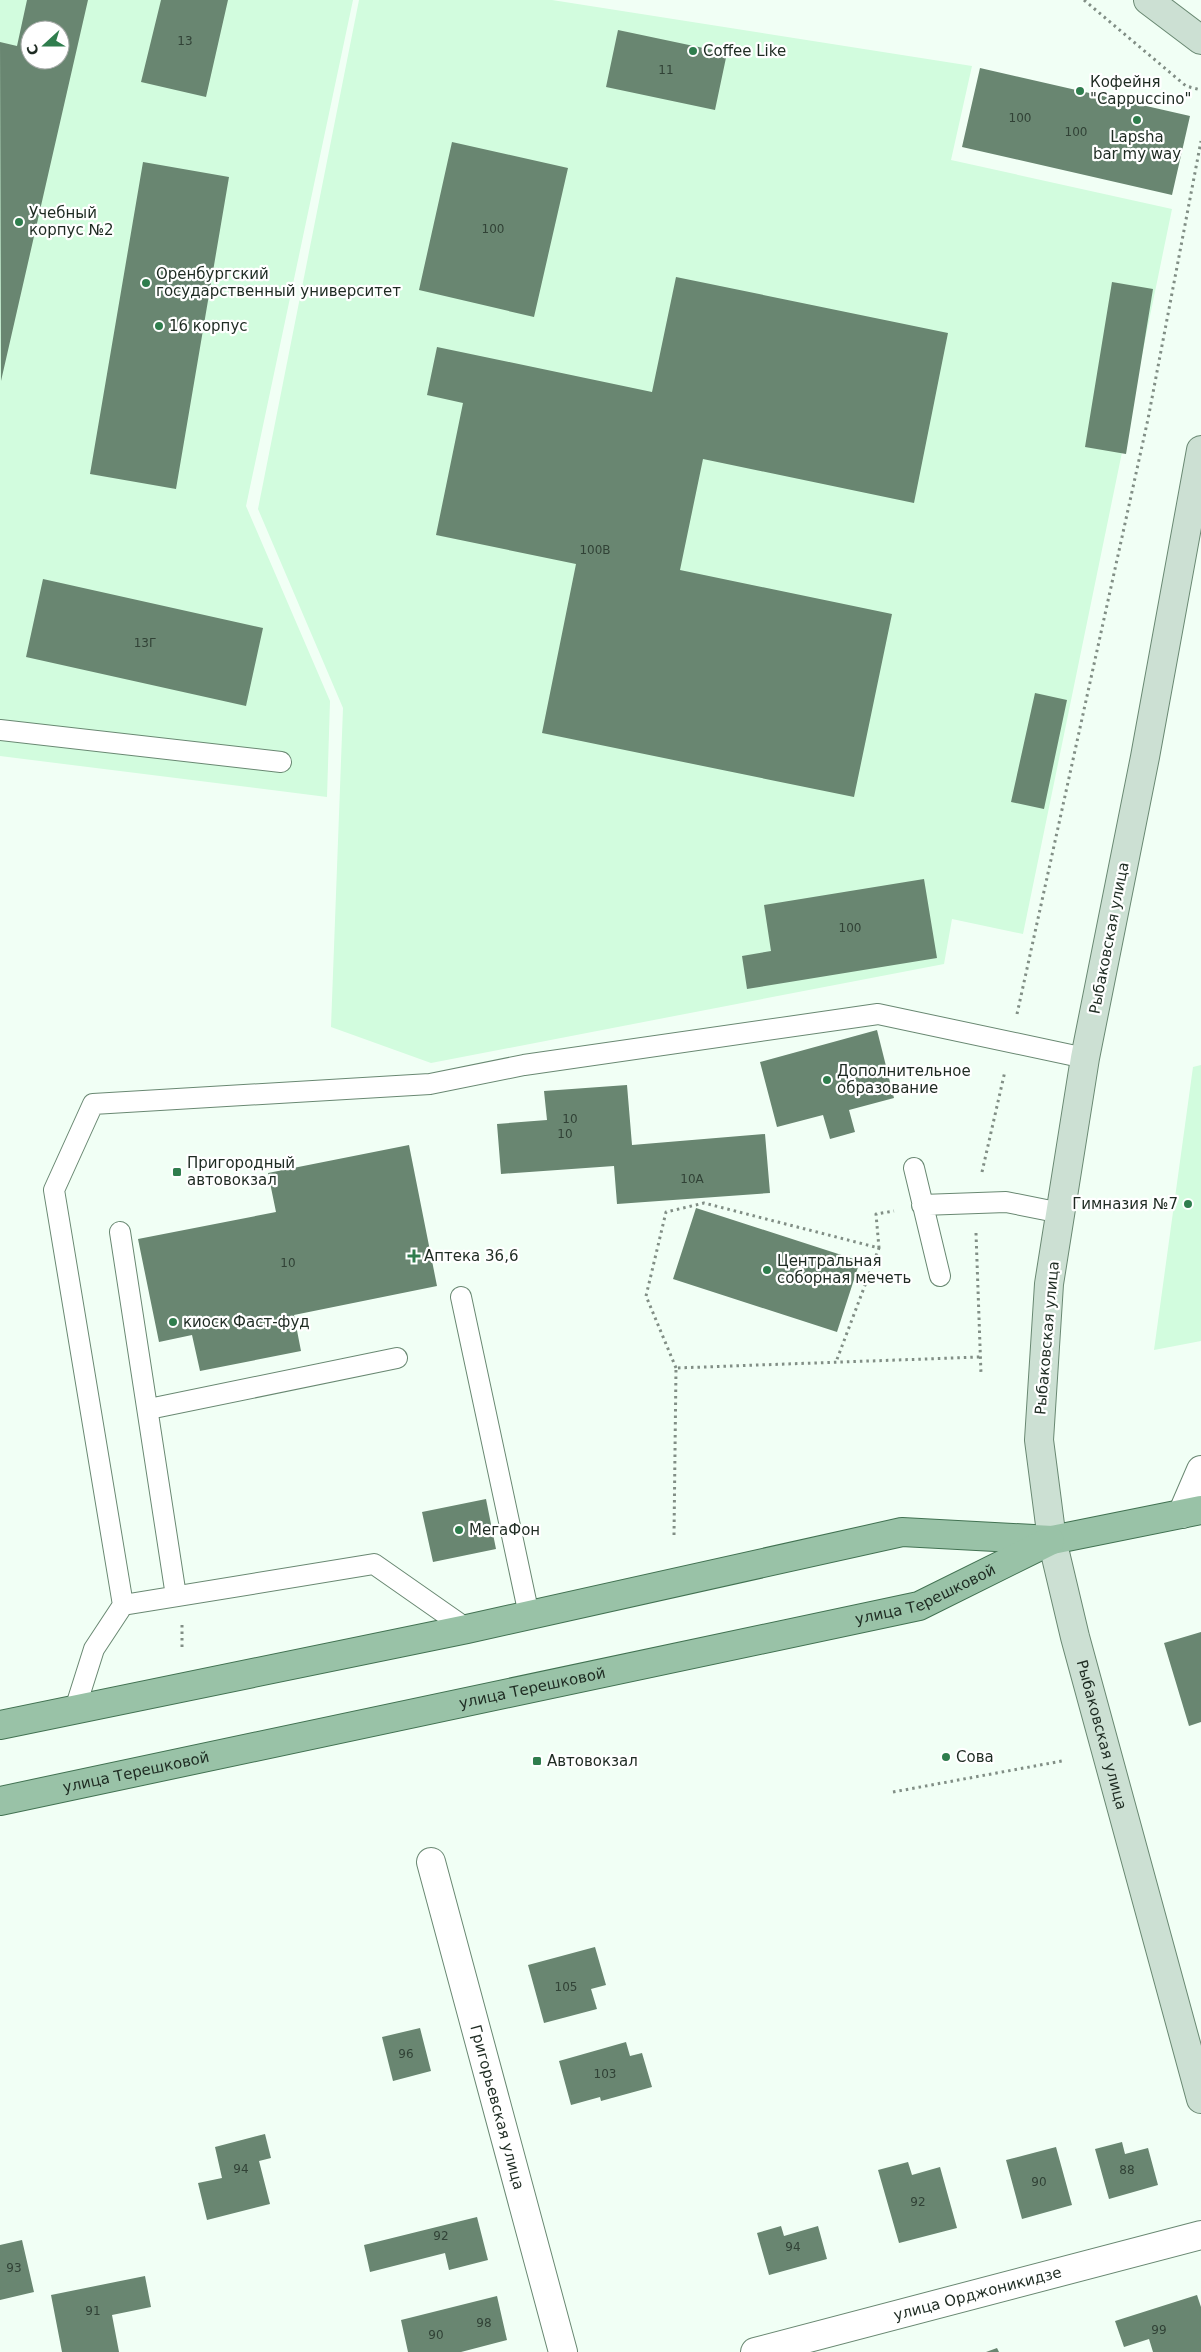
<svg xmlns="http://www.w3.org/2000/svg" width="1201" height="2352" font-family="'DejaVu Sans',sans-serif">
  <style>
    .built { fill: #d2fcde; fill-rule: evenodd }
    .building { fill: #698671; fill-rule: evenodd }
    .lines { fill: none; stroke-linecap: round; stroke-linejoin: round }
    .lane-casing { stroke: #698872; stroke-width: 22 }
    .street-casing { stroke: #698872; stroke-width: 30 }
    .secondary-casing { stroke: #698872; stroke-width: 30 }
    .primary-casing { stroke: #427252; stroke-width: 30 }
    .path { stroke: #818e85; stroke-width: 3; stroke-dasharray: 2.5 4; stroke-linecap: butt }
    .lane { stroke: #fff; stroke-width: 20 }
    .street { stroke: #fff; stroke-width: 28 }
    .secondary { stroke: #cce0d3; stroke-width: 28 }
    .primary { stroke: #99c2a7; stroke-width: 28 }
    .poi-dot { fill: #2f7d4d; stroke: #fff; stroke-width: 2 }
    .labels { text-anchor: middle; stroke-width: 4.5; stroke-linejoin: round; paint-order: stroke }
    .number-label { font-size: 12px; fill: #314236 }
    .poi-label { font-size: 15px; fill: #1e2b22; stroke: #fff; text-anchor: start }
    .street-label { font-size: 15px; fill: #1e2b22; stroke: #fff }
  </style>
  <rect width="100%" height="100%" fill="#f1fff5"/>
  <path class="built" d="M0,0H353L246,506L330,701L327,797L0,756ZM30,30H60V60H30Z
    M359,0H552L972,66L951,160L1172,209L1023,934L952,919L944,964L431,1063L331,1027L343,708L258,509Z
    M1201,1065V1341L1154,1350L1193,1067Z"/>
  <path class="building" d="M27,0H88L1,381L0,42L17,46ZM30,30H60V60H30Z
    M161,0H228L206,97L141,82Z
    M618,30L727,53L715,110L606,87Z
    M980,68L1190,116L1172,195L962,147Z
    M452,142L568,168L534,317L419,290Z
    M143,162L229,177L176,489L90,474Z
    M676,277L948,333L914,503L703,459L680,570L892,614L854,797L542,733L576,564L436,535L463,403L427,395L437,347L652,392Z
    M1112,282L1153,289L1126,454L1085,447Z
    M43,579L263,628L246,706L26,657Z
    M1035,693L1067,700L1044,809L1011,802Z
    M924,879L937,958L747,989L742,956L771,951L764,905Z
    M877,1030L894,1098L849,1110L855,1132L830,1139L823,1115L777,1127L760,1062Z
    M627,1085L632,1145L765,1134L770,1193L617,1204L614,1166L501,1174L497,1124L547,1120L544,1091Z
    M409,1145L437,1286L294,1315L301,1351L200,1371L192,1335L159,1342L138,1239L276,1212L268,1173Z
    M696,1208L860,1261L837,1332L673,1279Z
    M486,1499L496,1549L433,1562L422,1512Z
    M1201,1632V1722L1189,1726L1164,1643Z
    M595,1947L606,1985L591,1989L597,2009L544,2023L528,1965Z
    M420,2028L431,2071L393,2081L382,2037Z
    M626,2042L630,2056L642,2053L652,2087L601,2101L600,2097L571,2105L559,2061Z
    M265,2134L271,2158L259,2161L270,2204L207,2220L198,2183L222,2178L215,2147Z
    M1122,2142L1125,2154L1148,2148L1158,2185L1109,2199L1095,2149Z
    M1056,2147L1072,2205L1022,2219L1006,2160Z
    M908,2162L912,2175L940,2167L957,2228L899,2243L878,2170Z
    M477,2217L488,2260L449,2270L445,2253L370,2272L364,2245Z
    M781,2226L784,2236L818,2226L827,2259L769,2275L757,2233Z
    M22,2240L34,2292L0,2300V2245Z
    M145,2276L151,2307L112,2315L119,2352H62L51,2295Z
    M1197,2295L1201,2307V2352H1153L1149,2339L1124,2347L1115,2321Z
    M497,2296L507,2340L461,2352H408L401,2320Z
    M997,2348L999,2352H986Z"/>
  <g class="lines">
    <defs>
      <path id="lane" d="M0,730L281,762
        M914,1168L940,1276
        M922,1205L1006,1202L1061,1213
        M120,1232L176,1596
        M461,1297L529,1615
        M149,1409L397,1358
        M123,1605L374,1564L467,1629
        M75,1709L94,1649L123,1605L54,1190L93,1104L430,1084L524,1065L878,1014L1085,1058"/>
      <g id="street">
        <path d="M1182,1514L1201,1470"/>
        <path id="s1" d="M431,1862L563,2352"/>
        <path id="s2" d="M755,2352L1201,2235"/>
      </g>
      <g id="secondary">
        <path d="M1148,0L1201,40"/>
        <path id="s3" d="M1201,450L1145,757L1085,1058L1049,1284L1039,1440L1052,1540L1075,1637L1201,2099"/>
      </g>
      <g id="primary">
        <path d="M0,1725L467,1629L902,1532L1052,1540L1201,1510"/>
        <path id="s4" d="M0,1801L919,1606L1050,1541"/>
      </g>
    </defs>
    <use href="#lane" class="lane-casing"/>
    <use href="#street" class="street-casing"/>
    <use href="#secondary" class="secondary-casing"/>
    <use href="#primary" class="primary-casing"/>
    <path class="path" d="M1084,0L1186,86L1201,90
      M1017,1014L1148,419L1201,141
      M982,1172L1005,1071
      M976,1233L981,1374
      M879,1248L876,1214L894,1211
      M676,1368L646,1296L666,1212L704,1203L879,1248L836,1362
      M674,1535L676,1368L980,1357
      M182,1625V1649
      M893,1792L1062,1761"/>
    <use href="#lane" class="lane"/>
    <use href="#street" class="street"/>
    <use href="#secondary" class="secondary"/>
    <use href="#primary" class="primary"/>
  </g>
  <g class="poi-dot">
    <circle cx="693" cy="51" r="5"/>
    <circle cx="1080" cy="91" r="5"/>
    <circle cx="1137" cy="120" r="5"/>
    <circle cx="19" cy="222" r="5"/>
    <circle cx="146" cy="283" r="5"/>
    <circle cx="159" cy="326" r="5"/>
    <circle cx="827" cy="1080" r="5"/>
    <rect x="172" y="1167" width="10" height="10" rx="2.5"/>
    <circle cx="1188" cy="1204" r="5"/>
    <path d="M411.5 1248.5h5v5h5v5h-5v5h-5v-5h-5v-5h5z"/>
    <circle cx="767" cy="1270" r="5"/>
    <circle cx="173" cy="1322" r="5"/>
    <circle cx="459" cy="1530" r="5"/>
    <circle cx="946" cy="1757" r="5"/>
    <rect x="532" y="1756" width="10" height="10" rx="2.5"/>
  </g>
  <g class="labels">
    <g class="number-label">
      <text x="185" y="45">13</text>
      <text x="666" y="74">11</text>
      <text x="1020" y="122">100</text>
      <text x="1076" y="136">100</text>
      <text x="493" y="233">100</text>
      <text x="595" y="554">100В</text>
      <text x="145" y="647">13Г</text>
      <text x="850" y="932">100</text>
      <text x="570" y="1123">10</text>
      <text x="565" y="1138">10</text>
      <text x="692" y="1183">10А</text>
      <text x="288" y="1267">10</text>
      <text x="566" y="1991">105</text>
      <text x="406" y="2058">96</text>
      <text x="605" y="2078">103</text>
      <text x="241" y="2173">94</text>
      <text x="1127" y="2174">88</text>
      <text x="1039" y="2186">90</text>
      <text x="918" y="2206">92</text>
      <text x="441" y="2240">92</text>
      <text x="793" y="2251">94</text>
      <text x="14" y="2272">93</text>
      <text x="93" y="2315">91</text>
      <text x="484" y="2327">98</text>
      <text x="1159" y="2334">99</text>
      <text x="436" y="2339">90</text>
    </g>
    <g class="poi-label">
      <text x="703" y="56">Coffee Like</text>
      <text x="1090" y="87">Кофейня<tspan x="1090" dy="17">"Cappuccino"</tspan></text>
      <text x="1137" y="142" text-anchor="middle">Lapsha<tspan x="1137" dy="17">bar my way</tspan></text>
      <text x="29" y="218">Учебный<tspan x="29" dy="17">корпус №2</tspan></text>
      <text x="156" y="279">Оренбургский<tspan x="156" dy="17">государственный университет</tspan></text>
      <text x="169" y="331">16 корпус</text>
      <text x="837" y="1076">Дополнительное<tspan x="837" dy="17">образование</tspan></text>
      <text x="187" y="1168">Пригородный<tspan x="187" dy="17">автовокзал</tspan></text>
      <text x="1178" y="1209" text-anchor="end">Гимназия №7</text>
      <text x="424" y="1261">Аптека 36,6</text>
      <text x="777" y="1266">Центральная<tspan x="777" dy="17">соборная мечеть</tspan></text>
      <text x="183" y="1327">киоск Фаст-фуд</text>
      <text x="469" y="1535">МегаФон</text>
      <text x="956" y="1762">Сова</text>
      <text x="547" y="1766">Автовокзал</text>
    </g>
    <g class="street-label">
      <text transform="translate(1109 938) rotate(-79)" y="5">Рыбаковская улица</text>
      <text transform="translate(1047 1338) rotate(-85)" y="5">Рыбаковская улица</text>
      <text dy="5" stroke="none"><textPath href="#s4" startOffset="949">улица Терешковой</textPath></text>
      <text dy="5" stroke="none"><textPath href="#s4" startOffset="544">улица Терешковой</textPath></text>
      <text dy="5" stroke="none"><textPath href="#s3" startOffset="1306">Рыбаковская улица</textPath></text>
      <text dy="5" stroke="none"><textPath href="#s4" startOffset="139">улица Терешковой</textPath></text>
      <text dy="5" stroke="none"><textPath href="#s1" startOffset="254">Григорьевская улица</textPath></text>
      <text dy="5" stroke="none"><textPath href="#s2" startOffset="230">улица Орджоникидзе</textPath></text>
    </g>
  </g>
  <g transform="translate(45 45) rotate(249)"><circle r="24" fill="#ffffff" stroke="#a5aaa7"/>
  <path d="M0-4L9 19L0 12L-9 19Z" fill="#2f7d4d"/>
  <text y="-8" font-size="14" font-weight="bold" text-anchor="middle" fill="#1e2b22">С</text>
  </g>
</svg>
